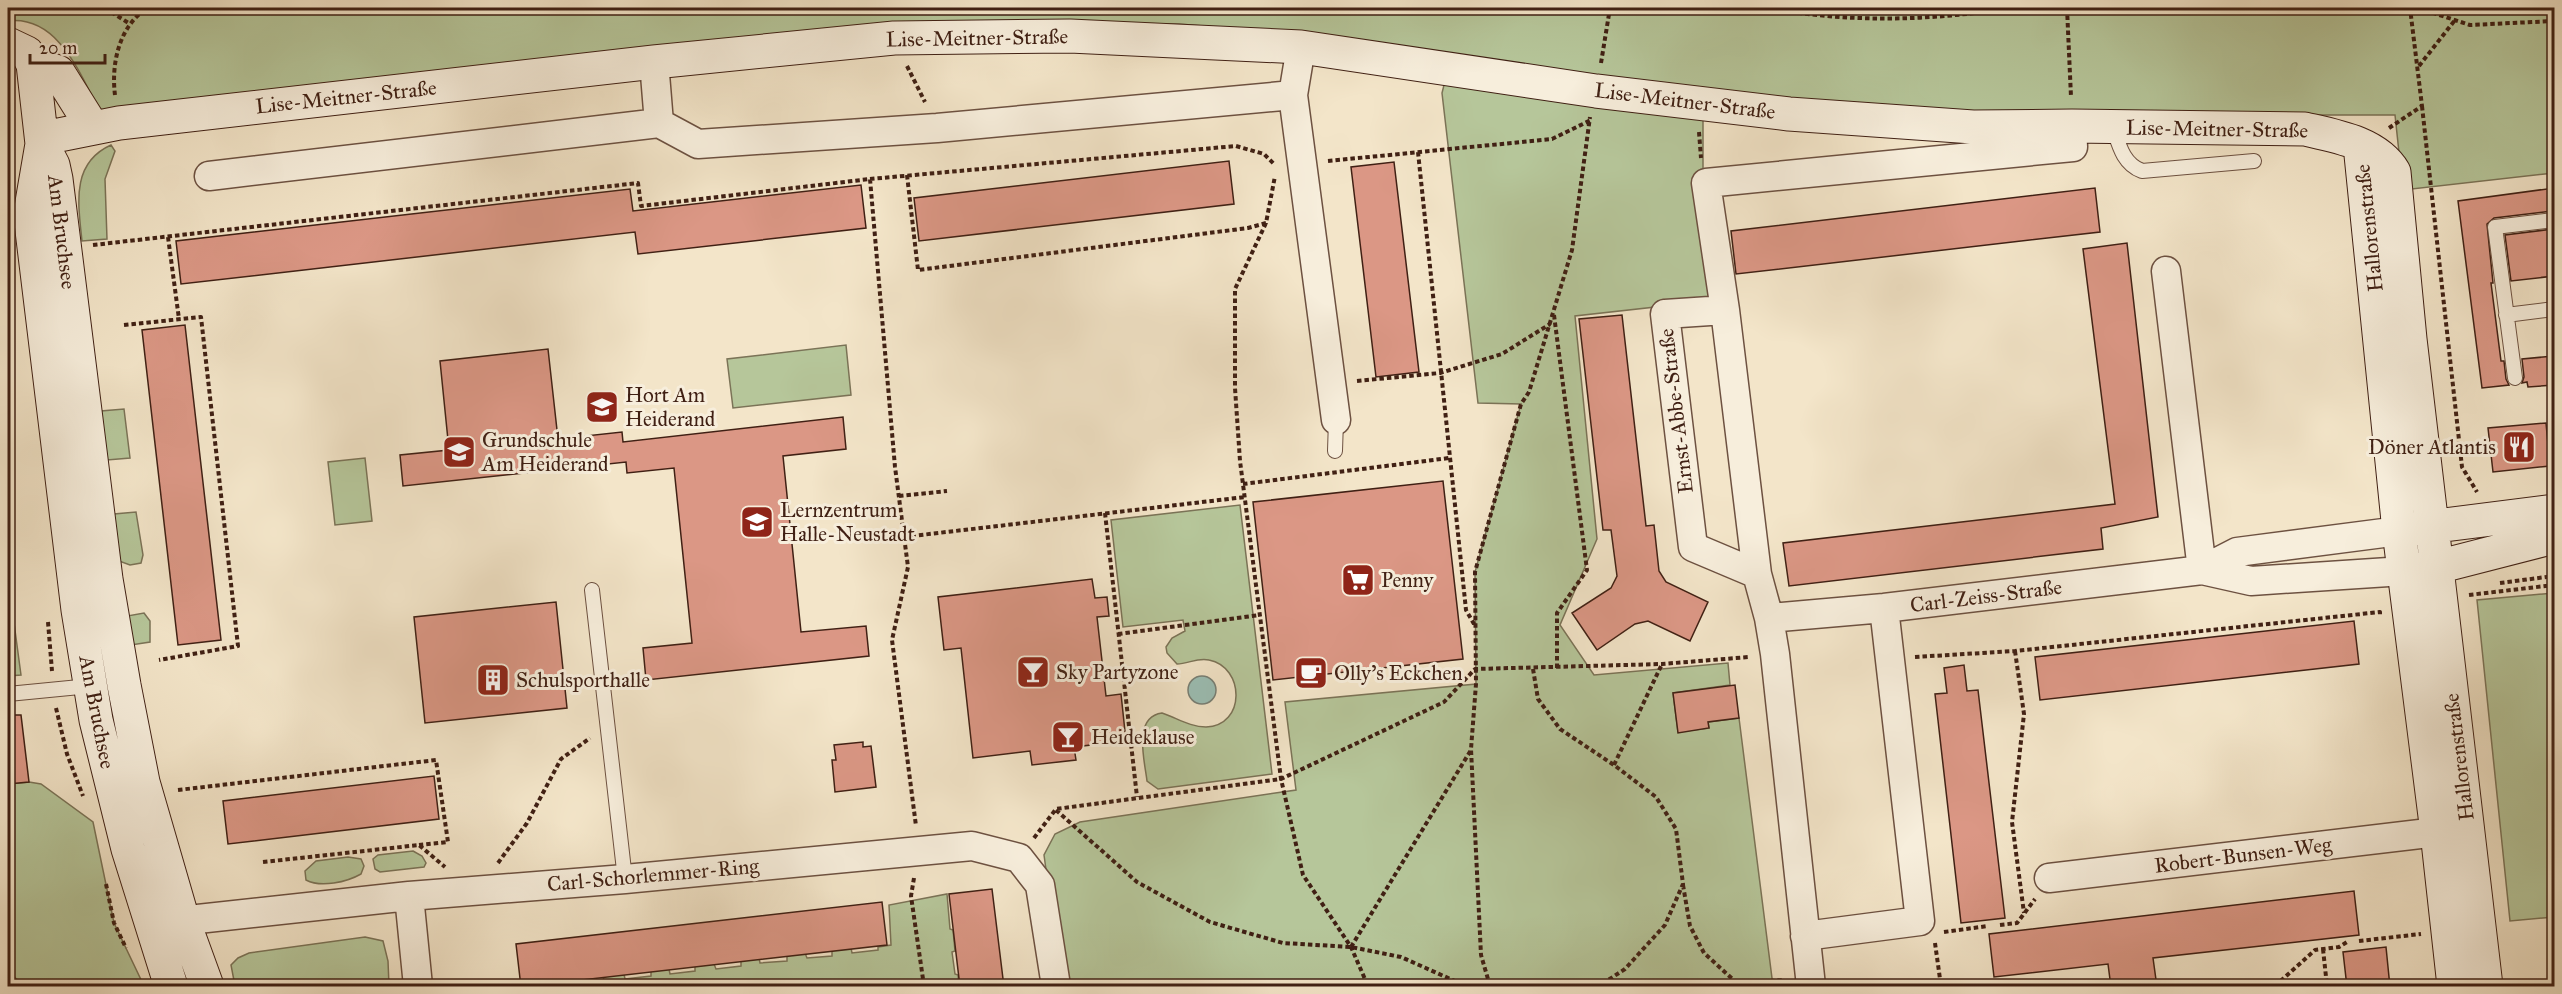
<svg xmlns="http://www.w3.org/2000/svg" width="2562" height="994" font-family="'IM FELL Great Primer',serif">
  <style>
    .green { fill: #b6c69a; stroke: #7b7357; stroke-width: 1.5 }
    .water { fill: #9bbfb5; stroke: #777f75; stroke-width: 1.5 }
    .building { fill: #db9785; stroke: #402014; stroke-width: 1.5 }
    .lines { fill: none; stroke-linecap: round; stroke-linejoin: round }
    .lane-casing { stroke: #6d5141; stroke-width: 16 }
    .street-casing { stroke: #6d5141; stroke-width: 31 }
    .secondary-casing { stroke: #402014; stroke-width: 35 }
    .path { stroke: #402014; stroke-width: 4; stroke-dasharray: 4.5 3; stroke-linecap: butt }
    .lane { stroke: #f7eedc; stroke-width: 14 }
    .street { stroke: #f7eedc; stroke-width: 28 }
    .secondary { stroke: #f7eedc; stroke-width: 33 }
    .labels { text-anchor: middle; stroke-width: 6; stroke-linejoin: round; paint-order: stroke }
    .street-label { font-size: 21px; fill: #402014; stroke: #f7eedc }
    .poi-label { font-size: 21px; fill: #402014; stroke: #f7eedc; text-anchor: start }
  </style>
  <rect width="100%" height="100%" fill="#f3e5c9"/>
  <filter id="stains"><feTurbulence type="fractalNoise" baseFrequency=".00333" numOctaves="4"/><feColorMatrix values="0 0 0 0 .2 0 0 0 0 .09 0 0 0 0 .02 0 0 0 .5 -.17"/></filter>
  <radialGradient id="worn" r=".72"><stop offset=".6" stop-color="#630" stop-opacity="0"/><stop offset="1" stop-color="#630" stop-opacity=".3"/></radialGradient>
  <path class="green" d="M8,8H2554V173L2403,190L2395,115H2004L1696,92L1327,36L1179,24L1031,22L109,113L99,110C80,74 58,15 8,21Z
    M1447,73L1703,103V179L1718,300L1575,316L1597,539L1560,625L1594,675L1728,663L1730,685L1673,693L1678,732L1709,728L1708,722L1739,718L1773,986H1062L1044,855L1055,834L1080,822L1296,790L1285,702L1476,684L1475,572L1521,404L1478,403L1442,93Z
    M111,145L115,151L105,179L107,239L82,241C78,203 71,163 111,145Z
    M846,345L851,395L733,408L727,359Z
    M124,409L130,458L107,460L101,411Z
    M365,458L372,521L335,525L328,462Z
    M1240,505L1272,774L1158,789L1147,781C1145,762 1132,717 1162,713C1177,718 1190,727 1206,727C1246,726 1245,667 1209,660C1198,657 1188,664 1177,664L1167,653L1166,647L1172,638L1185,631L1183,620L1123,627L1111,520Z
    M136,512L143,555L141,563L130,565L119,561L114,514Z
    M8,578L21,675L8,676Z
    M2554,593V917L2510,921L2477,600Z
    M144,613L150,621V642L131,645L127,616Z
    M29,782L41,784L93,822L114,923L144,986H23L8,970V784Z
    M413,851L422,856L426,863L424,867L380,872L375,869L373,859L378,855Z
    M348,857L361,859L364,866L361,874C347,882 321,888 306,880L305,871L316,861Z
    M947,894L950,929L953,930L955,951L952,952L955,974L958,975L959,986H556H561V981L578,979L579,984L604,981L603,976L624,974L625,979L651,976V971L669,969L670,974L695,971V966L714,964L716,969L741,966V961L759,958L760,963L787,961V956L805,953L807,958L832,956V950L851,948L852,953L878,950V947L891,945L889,905Z
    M365,937L383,941L388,961L389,986H235L231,965L238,958L249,953Z"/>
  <path class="water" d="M1188 690a14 14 0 1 1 28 0a14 14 0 1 1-28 0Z"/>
  <path class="building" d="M1229,161L1234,204L919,241L914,198Z
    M1394,162L1419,372L1376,377L1351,167Z
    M861,185L866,228L638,254L635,232L181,284L176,241L630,189L633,211Z
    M2095,188L2100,232L1736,274L1731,231Z
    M2554,188V208H2551L2552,211L2494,218L2487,224L2493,283H2491L2501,361H2504L2506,379L2509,385L2482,388L2458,201Z
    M2553,229L2554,276L2511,281L2505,235Z
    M2127,243L2158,517L2101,528L2103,549L1789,586L1783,543L2115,504L2083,249Z
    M1622,315L1646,526L1654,525L1659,571L1666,582L1708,602L1690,641L1648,621L1635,624L1597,650L1572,613L1611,588L1617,576L1611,530H1603L1579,319Z
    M185,325L221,640L178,645L142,330Z
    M548,349L558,439L622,432L623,442L843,417L846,449L783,456L801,632L866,626L869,656L646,680L643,648L692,643L674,468L627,473L626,462L403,486L400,455L449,450L440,361Z
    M2554,356V385L2528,387L2527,382L2522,383L2524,377L2522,359Z
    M2546,423L2550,466L2493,472L2488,428Z
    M1443,481L1463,659L1273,680L1253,502Z
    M1092,579L1095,598L1107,597L1109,616L1097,617L1106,696L1121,694L1126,741L1074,747L1076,760L1032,765L1030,751L973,758L961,648L944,650L938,597Z
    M556,602L567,708L425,723L414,617Z
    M2354,621L2359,664L2040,700L2035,657Z
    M1964,665L1967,691L1978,690L2005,918L1961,923L1935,694L1947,693L1944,668Z
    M1735,685L1739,718L1708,722L1709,728L1678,733L1673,693Z
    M8,715H21L29,782L8,784Z
    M863,742V747L871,746L876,787L835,792L832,760H836L834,745Z
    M434,776L439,819L228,844L223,801Z
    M992,889L1004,987H960L949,894Z
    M2354,891L2359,935L2153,958L2157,987H2111L2108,964L1994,977L1989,934Z
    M882,902L887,945L521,987L516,944Z
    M2386,947L2390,987H2347L2343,952Z"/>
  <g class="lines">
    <defs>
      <path id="lane" d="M2113,127C2119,145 2123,164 2142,171L2254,161
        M2506,315L2554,309
        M2515,378L2495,227L2554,220
        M1335,451L1336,420
        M592,590L625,879
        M8,694L90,686"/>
      <path id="street" d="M1301,47L1293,95L1336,420
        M654,62L659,123
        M209,176L659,123L698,144L937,128L1293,95
        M2166,271L2202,570
        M1725,310L1706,183L2073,147L2072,126
        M2202,570L2251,581L2404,571
        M1757,574L1693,547L1665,314L1725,310L1757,574L1769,618L1775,654L1811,986
        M1769,618L1884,608L2202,570L2237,552L2399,531
        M2049,878L2437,832
        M409,896L418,986
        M161,923L409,896L625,879L972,846L1019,858L1040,885L1056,986
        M1805,936L1920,921L1884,608"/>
      <path id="secondary" d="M8,44L27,53L33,64L42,144L30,214L78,610L96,720L128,849L171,986
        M33,64L58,72L93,128
        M42,144L54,136L119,123L654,62L894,38L1070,36L1301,47L1596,91L1789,114L1973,127L2072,126L2305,129C2336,136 2377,143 2394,172L2410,339L2486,986
        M42,144L53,165L56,179L106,579L124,685L143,782L183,920L207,986
        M2360,145L2399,531L2437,832L2454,986
        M2413,529L2554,511
        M2415,570L2437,567L2554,537"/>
    </defs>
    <use href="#lane" class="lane-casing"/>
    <use href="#street" class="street-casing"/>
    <use href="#secondary" class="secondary-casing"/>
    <path class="path" d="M105,8L130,24
      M1753,8C1788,11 1824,17 1859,18C1910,20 1960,16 2011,8
      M2067,8L2071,97
      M2418,8L2470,25L2554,21
      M1601,63L1610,8
      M907,66L925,102
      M2419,66L2455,20
      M115,95C111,64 119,25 148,8
      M2422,106L2462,467L2477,492
      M2389,128L2422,106L2410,8
      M1699,132L1701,158
      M1418,152L1466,610L1474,624
      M1328,161L1552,139L1591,120
      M907,175L918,270L1248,228L1266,223L1275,176
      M870,179L1236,146L1264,154L1274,164
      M1266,223L1235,289V388L1240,461L1281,779L1303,875L1351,947L1368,986
      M168,237L179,319
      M93,245L638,183L641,206L870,179L895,467L908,567L892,640L916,826
      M1554,315L1587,570L1557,613V668
      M124,325L201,317L238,646L159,660
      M1357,381L1440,373L1502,354L1550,324
      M1243,484L1449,458
      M899,496L947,491
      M1105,513L1137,797
      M904,537L1245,497
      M2500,583L2554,576
      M2469,595L2554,585
      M48,622L52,671
      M1118,634L1260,615
      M2015,651L2024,714L2012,822L2024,913
      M1915,657L2015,651L2380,612V615
      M1533,669L1538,699L1560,729L1614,765L1656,797L1676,829L1683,884L1665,925L1625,969L1599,986
      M56,708L67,754L83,796
      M1614,765L1662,664
      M178,790L436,760L448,842L419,845
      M1056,810L1137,882L1210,922L1283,943L1351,947L1401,957L1466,986
      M1034,838L1056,809L1281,779L1444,702L1475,669L1662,664L1749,657
      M263,862L419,845L445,867
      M498,863L527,823L561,759L590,738
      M914,878L911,896L924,986
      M106,884L114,923L126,948
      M1683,885L1690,926L1704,953L1738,984L1784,980
      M2000,925L2017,923L2035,899
      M1944,932L1988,926
      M2359,941L2421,934
      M1935,943L1941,986
      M1351,947L1471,750
      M2323,949L2327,986
      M515,982V986
      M1490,986L1481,955L1471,749L1476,684L1475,572L1521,404L1529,392L1572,250L1590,117
      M2275,986L2315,950L2339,947L2347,942"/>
    <use href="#lane" class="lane"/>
    <use href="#street" class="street"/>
    <use href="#secondary" class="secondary"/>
  </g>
  <defs>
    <symbol id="school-square" viewBox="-11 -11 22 22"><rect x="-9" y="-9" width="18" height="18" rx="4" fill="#8f2418" stroke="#f7eedc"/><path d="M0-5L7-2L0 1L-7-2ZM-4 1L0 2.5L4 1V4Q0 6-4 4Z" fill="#fff"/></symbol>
    <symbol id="restaurant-square" viewBox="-11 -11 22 22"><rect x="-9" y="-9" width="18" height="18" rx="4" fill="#8f2418" stroke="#f7eedc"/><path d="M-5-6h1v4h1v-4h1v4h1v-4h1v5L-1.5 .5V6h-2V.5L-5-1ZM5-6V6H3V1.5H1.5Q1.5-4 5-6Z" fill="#fff"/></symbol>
    <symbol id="supermarket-square" viewBox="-11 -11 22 22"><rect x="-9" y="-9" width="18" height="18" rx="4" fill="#8f2418" stroke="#f7eedc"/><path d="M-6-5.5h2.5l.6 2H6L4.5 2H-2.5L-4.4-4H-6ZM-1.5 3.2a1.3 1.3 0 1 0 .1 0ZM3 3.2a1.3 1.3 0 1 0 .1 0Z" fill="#fff"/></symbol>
    <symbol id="bar-square" viewBox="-11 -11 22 22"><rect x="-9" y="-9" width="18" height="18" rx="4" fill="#8f2418" stroke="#f7eedc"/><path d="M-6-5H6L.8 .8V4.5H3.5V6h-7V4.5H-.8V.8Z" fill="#fff"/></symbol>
    <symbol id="cafe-square" viewBox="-11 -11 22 22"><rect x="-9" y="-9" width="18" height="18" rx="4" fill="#8f2418" stroke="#f7eedc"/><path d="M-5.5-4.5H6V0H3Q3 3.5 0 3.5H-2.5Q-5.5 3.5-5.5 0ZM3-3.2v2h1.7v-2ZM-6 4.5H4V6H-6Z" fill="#fff"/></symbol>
    <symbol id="building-square" viewBox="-11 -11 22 22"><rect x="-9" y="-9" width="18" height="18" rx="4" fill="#8f2418" stroke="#f7eedc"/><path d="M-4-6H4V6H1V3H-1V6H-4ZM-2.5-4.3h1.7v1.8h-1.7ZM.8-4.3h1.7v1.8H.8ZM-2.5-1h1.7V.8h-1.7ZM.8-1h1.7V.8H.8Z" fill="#fff"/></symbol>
  </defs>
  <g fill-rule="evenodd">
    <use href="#school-square" x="583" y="388" width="38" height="38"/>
    <use href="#restaurant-square" x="2500" y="428" width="38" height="38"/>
    <use href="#school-square" x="440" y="433" width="38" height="38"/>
    <use href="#school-square" x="738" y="503" width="38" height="38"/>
    <use href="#supermarket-square" x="1339" y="561" width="38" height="38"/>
    <use href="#bar-square" x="1014" y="653" width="38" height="38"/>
    <use href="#cafe-square" x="1292" y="654" width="38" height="38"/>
    <use href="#building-square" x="474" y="661" width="38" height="38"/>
    <use href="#bar-square" x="1049" y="718" width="38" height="38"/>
  </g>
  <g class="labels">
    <g class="street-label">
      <text transform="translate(977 38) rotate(-1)" y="7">Lise-Meitner-Straße</text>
      <text transform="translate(346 97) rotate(-6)" y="7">Lise-Meitner-Straße</text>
      <text transform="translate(1685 101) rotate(7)" y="7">Lise-Meitner-Straße</text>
      <text transform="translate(2217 129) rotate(1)" y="7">Lise-Meitner-Straße</text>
      <text transform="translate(2369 228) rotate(-96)" y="7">Hallorenstraße</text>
      <text transform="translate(62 232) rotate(83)" y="7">Am Bruchsee</text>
      <text transform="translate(1676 411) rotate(-97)" y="7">Ernst-Abbe-Straße</text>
      <text transform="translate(1986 596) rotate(-7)" y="7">Carl-Zeiss-Straße</text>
      <text transform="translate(97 712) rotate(79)" y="7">Am Bruchsee</text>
      <text transform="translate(2459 757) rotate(-97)" y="7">Hallorenstraße</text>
      <text transform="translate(2243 855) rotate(-7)" y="7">Robert-Bunsen-Weg</text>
      <text transform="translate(653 875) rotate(-5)" y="7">Carl-Schorlemmer-Ring</text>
    </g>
    <g class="poi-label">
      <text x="625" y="402">Hort Am<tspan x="625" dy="24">Heiderand</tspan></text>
      <text x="482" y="447">Grundschule<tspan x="482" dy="24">Am Heiderand</tspan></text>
      <text x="2496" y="454" text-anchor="end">Döner Atlantis</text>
      <text x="780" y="517">Lernzentrum<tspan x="780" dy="24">Halle-Neustadt</tspan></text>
      <text x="1381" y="587">Penny</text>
      <text x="1056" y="679">Sky Partyzone</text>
      <text x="1334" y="680">Olly's Eckchen</text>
      <text x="516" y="687">Schulsporthalle</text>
      <text x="1091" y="744">Heideklause</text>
    </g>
  </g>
  <rect width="2562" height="994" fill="none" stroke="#f3e5c9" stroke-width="30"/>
  <rect x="9" y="9" width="2544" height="976" fill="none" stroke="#402014" stroke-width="3"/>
  <rect x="15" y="15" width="2532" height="964" fill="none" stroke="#402014" stroke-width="1.5"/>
  <path d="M30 54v9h75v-9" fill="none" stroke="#402014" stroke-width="3"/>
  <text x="39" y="54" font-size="18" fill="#402014" stroke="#f7eedc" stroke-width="4.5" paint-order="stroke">20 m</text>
  <rect width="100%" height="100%" filter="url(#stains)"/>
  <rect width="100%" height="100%" fill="url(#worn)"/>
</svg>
